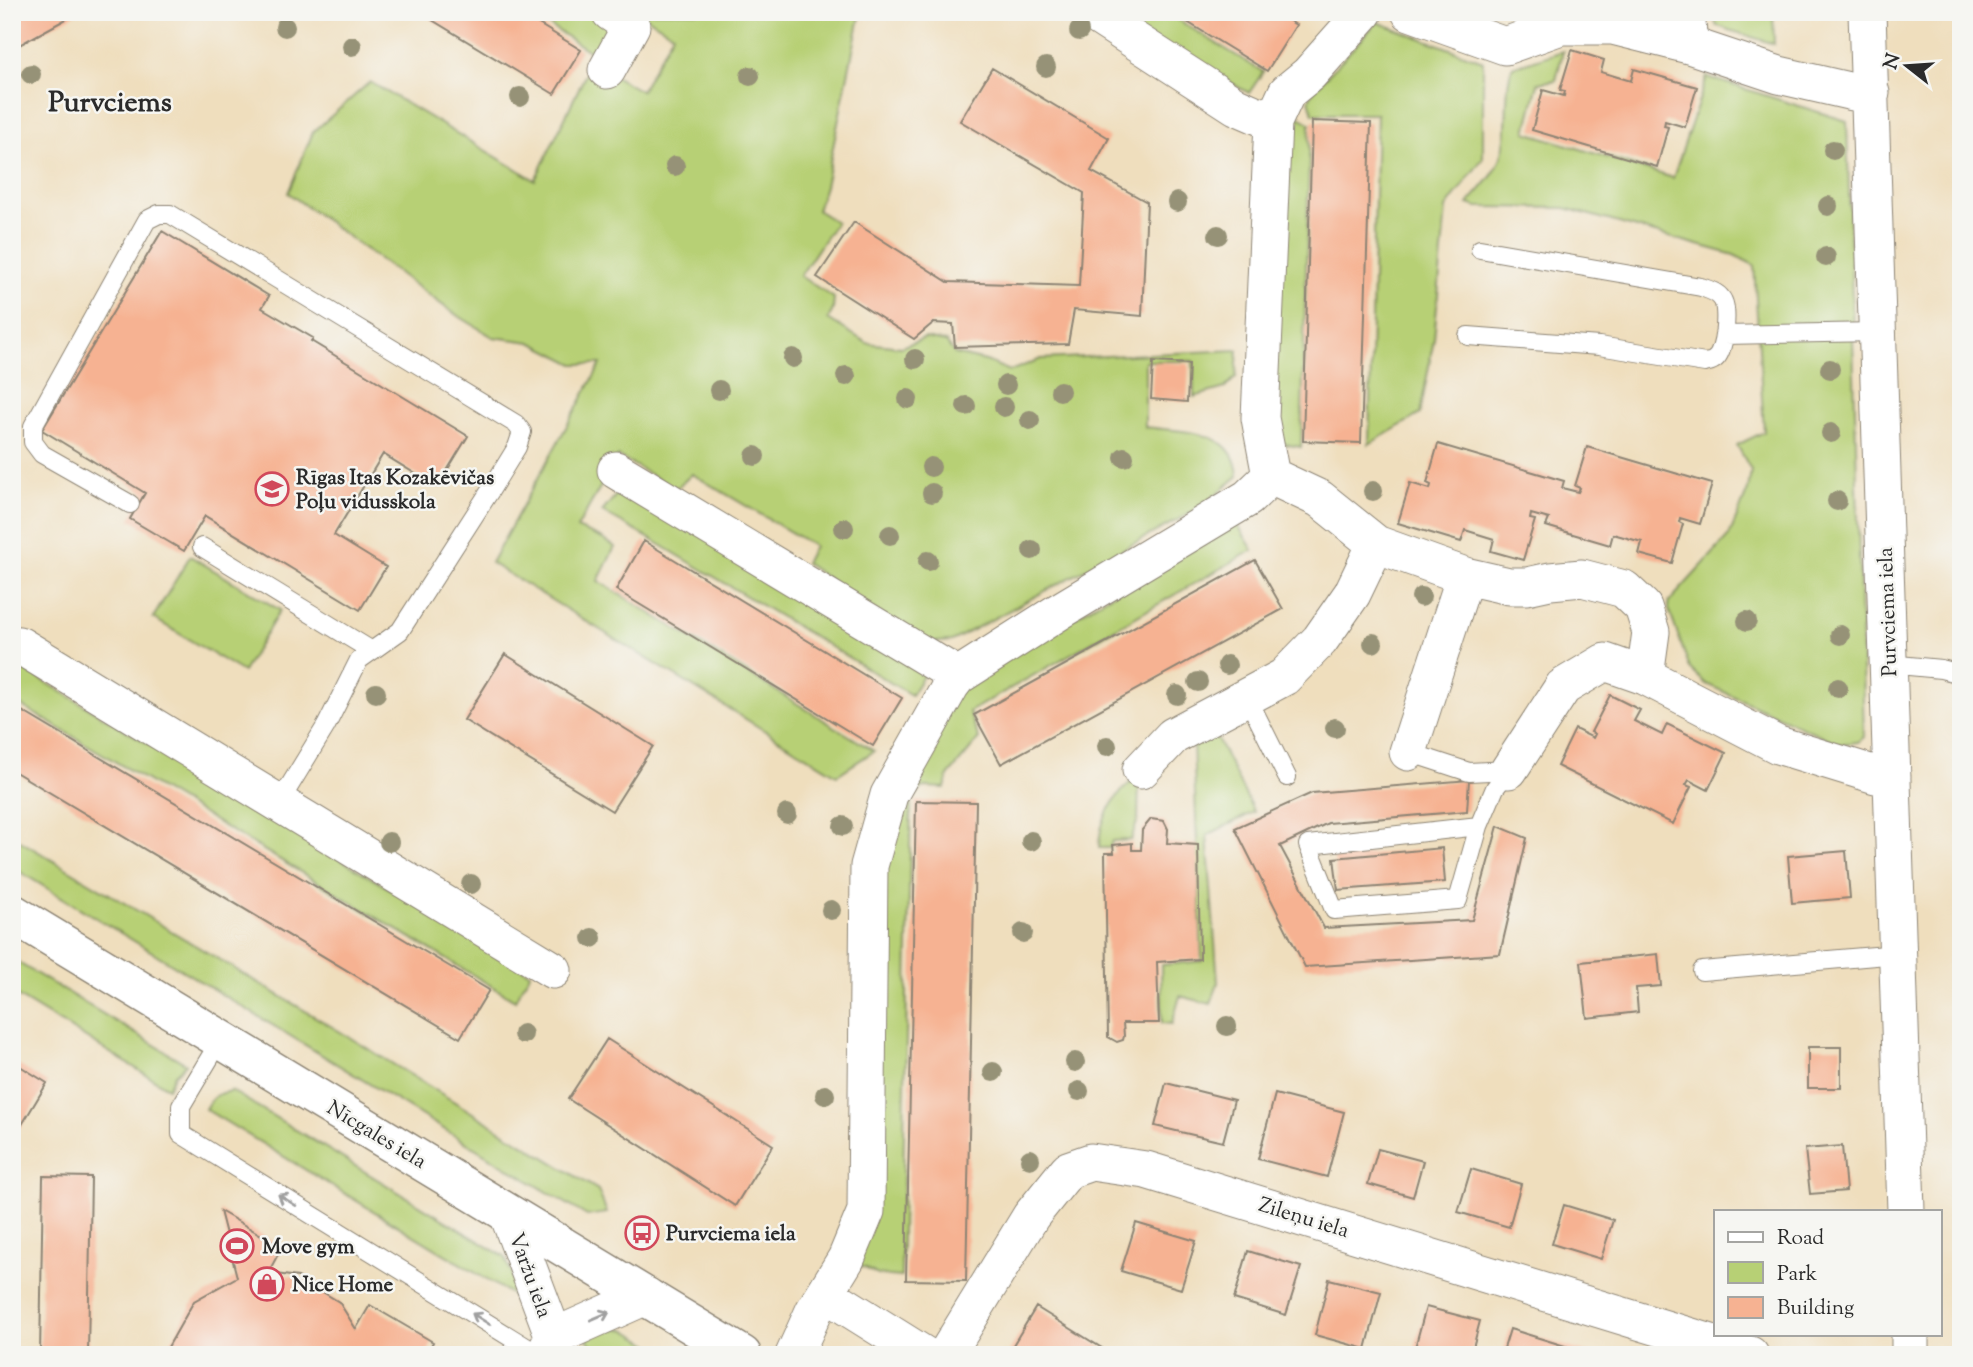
<svg xmlns="http://www.w3.org/2000/svg" width="1973" height="1367" font-family="'Sorts Mill Goudy',serif">
  <style>
    .green { fill: #b7d075; stroke: #717e50; stroke-width: 2 }
    .building { fill: #f6b292 }
    .lines { fill: none; stroke-linecap: round; stroke-linejoin: round }
    .service-casing { stroke: #8d8474; stroke-width: 20 }
    .minor-casing { stroke: #8d8474; stroke-width: 39 }
    .tertiary-casing { stroke: #8d8474; stroke-width: 41 }
    .service { stroke: #fff; stroke-width: 18 }
    .minor { stroke: #fff; stroke-width: 37 }
    .tertiary { stroke: #fff; stroke-width: 38 }
    .tree { fill: #969277 }
    .oneway { stroke: #a0a0a0 }
    .labels { text-anchor: middle; stroke-width: 5; stroke-linejoin: round; paint-order: stroke }
    .poi-label { font-size: 21px; font-weight: bold; fill: #2b2b2b; stroke: #f6f6f2; text-anchor: start }
    .street-label { font-size: 21px; fill: #2b2b2b; stroke: #f6f6f2 }
    .district-label { font-size: 28px; font-weight: bold; fill: #2b2b2b; stroke: #f6f6f2 }
  </style>
  <rect width="100%" height="100%" fill="#f6f6f2"/>
  <filter id="ink" filterUnits="userSpaceOnUse"><feTurbulence type="fractalNoise" baseFrequency=".0143" numOctaves="2"/><feDisplacementMap in="SourceGraphic" scale="14" xChannelSelector="R" yChannelSelector="G"/><feConvolveMatrix kernelMatrix="1 2 1 2 8 2 1 2 1" color-interpolation-filters="sRGB"/></filter>
  <filter id="wash" filterUnits="userSpaceOnUse"><feTurbulence type="fractalNoise" baseFrequency=".00686" numOctaves="4" result="noise"/><feDisplacementMap in="SourceGraphic" scale="28" xChannelSelector="R" yChannelSelector="G"/><feGaussianBlur stdDeviation="1.57" result="paint"/><feColorMatrix in="noise" values="0 0 0 0 0 0 0 0 0 0 0 0 0 0 0 0 0 1.4 0 .05"/><feComposite in="paint" operator="in"/></filter>
  <g filter="url(#wash)">
    <rect width="100%" height="100%" fill="#efdebd"/>
    <path class="green" d="M529,12H598L611,20L595,55Z
      M638,12H861L825,186L817,210L836,222L800,276L834,298L833,310L828,319L867,343L901,347L925,338L946,342L955,354L986,361L1010,371L1041,359L1238,350L1236,377L1225,388L1194,397L1193,361H1145V427C1182,432 1235,428 1238,476L1200,508L952,641L922,643L805,563L814,546L692,474L676,489L618,456L577,528L603,539L615,547L598,581L874,751L837,775L491,563L601,364H574L531,342L493,337L452,312L288,193L313,132L370,82L535,180L591,63L641,91L673,34Z
      M1101,12H1165L1263,72L1249,93Z
      M1711,12H1773L1774,44L1717,26Z
      M1377,22L1483,61V158L1446,208L1434,339L1420,414L1369,444L1377,114H1313L1309,99L1315,89Z
      M1563,51L1556,80L1538,83L1526,132L1673,178L1707,77L1847,121L1864,737L1858,742L1840,744L1706,684L1690,669L1669,610V602L1729,536L1748,490L1751,470L1737,445L1764,432L1754,265L1734,255L1565,208L1477,207L1468,204C1477,192 1492,179 1498,165C1512,134 1502,98 1512,67Z
      M1292,113L1310,123L1301,447L1284,444L1267,424Z
      M626,483L930,665L911,695L661,545L602,512Z
      M1234,519L1253,550L969,712L979,739L948,776L945,788L923,787L911,800L901,1277L878,1275L853,1262L881,858L950,694Z
      M190,556L280,610L243,672L153,618Z
      M12,662L530,973L515,1000L12,700Z
      M1210,724L1254,812L1207,835L1218,983L1211,1004L1180,996L1172,1024L1162,1023L1161,965L1202,961L1193,743Z
      M1133,780L1139,781L1138,819L1131,840L1112,841L1110,848H1099C1099,820 1112,799 1133,780Z
      M12,836L349,1037L598,1190L607,1213L587,1216L12,867Z
      M12,959L186,1064L174,1075L168,1088L12,993Z
      M232,1091L505,1257L522,1301L205,1109C212,1096 218,1093 232,1091Z
      M625,1329L667,1355H602L596,1351L587,1339L598,1331Z"/>
    <g id="blocks">
      <path class="building" d="M12,12H79L12,49Z
        M419,12H519L581,50L554,94Z
        M1171,12H1275L1296,25L1267,71Z
        M1572,50L1604,60L1601,72L1631,81L1634,69L1697,87L1685,127L1665,121L1664,126L1668,127L1657,167L1532,130L1543,90L1564,96L1565,91L1560,90Z
        M992,68L1109,138L1091,171L1147,202L1142,316L1074,310L1068,344L955,347L953,324L933,323L914,339L817,277L854,222L948,282L1079,286L1084,193L960,121Z
        M1312,121L1371,123L1361,443L1303,441Z
        M162,231L269,296L262,308L313,338L311,341L468,436L437,487L383,454L334,535L386,567L360,610L205,516L184,551L130,519L145,493L42,430Z
        M1153,362L1189,364L1187,402L1151,399Z
        M1438,444L1564,481L1562,488L1578,492L1580,488L1575,486L1587,447L1712,484L1700,524L1680,518L1679,522L1683,524L1672,563L1639,554L1642,542L1613,534L1610,545L1546,526L1549,519L1531,514L1530,519L1535,520L1523,560L1491,551L1494,539L1465,530L1461,542L1398,523L1410,483L1430,489L1431,485L1427,483Z
        M644,541L902,698L873,746L616,590Z
        M1255,560L1283,609L1001,764L974,715Z
        M505,654L653,746L612,811L464,720Z
        M1610,695L1640,710L1634,721L1662,735L1667,724L1726,753L1708,790L1689,780L1686,785L1691,787L1673,824L1557,766L1575,729L1593,738L1595,734L1591,732Z
        M12,705L489,990L460,1038L12,770Z
        M1469,780L1467,811L1328,823L1280,846L1324,928L1472,920L1498,826L1527,838L1500,954L1305,967L1235,828L1312,793Z
        M916,801L976,802L966,1281L906,1280Z
        M1151,819L1164,821L1168,829L1167,843L1198,845L1200,959L1157,962L1159,1023H1123L1124,1036L1123,1040L1117,1042L1108,1037L1105,853H1114L1113,845L1132,843V850H1141L1142,830Z
        M1442,848L1445,882L1338,890L1334,858Z
        M1846,851L1850,898L1792,903L1788,856Z
        M1658,954L1661,986L1636,988L1638,1012L1587,1018L1581,962Z
        M607,1039L773,1145L735,1206L568,1099Z
        M1808,1047H1841V1088H1808Z
        M12,1061L47,1083L20,1128L12,1124Z
        M1166,1083L1234,1100L1223,1142L1155,1126Z
        M1275,1094L1344,1112L1327,1177L1258,1159Z
        M1842,1146L1846,1191L1810,1194L1805,1149Z
        M1378,1149L1423,1161L1413,1197L1368,1184Z
        M1471,1169L1521,1184L1509,1227L1458,1212Z
        M43,1176L91,1177L88,1355H40Z
        M1564,1205L1613,1220L1601,1259L1552,1244Z
        M220,1211L282,1247L268,1273L298,1277L339,1302L356,1329L370,1305L433,1342L426,1355H168V1347L194,1301L237,1277Z
        M1136,1223L1196,1241L1181,1289L1121,1271Z
        M1248,1251L1301,1267L1286,1315L1234,1299Z
        M1329,1279L1381,1292L1366,1349L1315,1335Z
        M1036,1307L1113,1355H1007Z
        M1426,1307L1480,1321L1471,1355H1413Z
        M1510,1329L1591,1354V1355H1502Z"/>
    </g>
  </g>
  <g filter="url(#ink)">
    <use href="#blocks" fill-opacity="0" stroke="#8d8474" stroke-width="2"/>
    <g class="lines">
      <defs>
        <path id="service" d="M1724,335L1878,332
          M1468,336L1599,346L1705,363C1708,362 1712,362 1715,359C1725,352 1728,311 1723,301C1719,292 1709,290 1701,287L1480,249
          M130,504L42,454L33,442V426L147,220L159,214H170L516,424L522,432L517,447L490,491L400,631L359,660L326,726L279,803
          M202,547L372,651
          M1888,664L1941,669L1961,674
          M1247,697L1287,777
          M1408,752L1469,772L1509,770
          M1479,826L1458,900L1334,910L1308,845L1479,826L1495,788L1509,770
          M1702,971L1898,954
          M221,1039L181,1106V1134L539,1355"/>
        <path id="minor" d="M1091,12L1236,106L1273,122
          M1410,12L1505,46L1561,26H1613L1689,45L1779,75L1853,92L1871,93
          M1686,12L1689,45
          M1867,12L1906,1211
          M607,70L631,26L610,12
          M616,470L958,676
          M1271,476L1260,418L1273,122L1287,92L1309,74L1364,12
          M1271,476L1320,499L1376,544L1465,576L1509,586H1527L1550,581L1582,578L1624,589L1643,607L1651,632L1645,676
          M12,644L19,645L553,970
          M1408,752L1465,576
          M1141,770L1173,736L1284,677L1320,640L1352,594L1376,544
          M1509,770L1563,687L1605,662L1645,676L1778,745L1876,775L1892,776
          M508,1214L554,1337
          M825,1293L924,1355
          M1910,1334V1355
          M544,1355L554,1337L646,1296
          M794,1355L814,1311L846,1259L866,1211L869,866L889,795L951,685L958,676L1060,611L1248,498L1271,476
          M946,1355L1031,1216L1068,1170L1091,1162L1146,1170L1750,1355"/>
        <path id="tertiary" d="M12,913L742,1355"/>
      </defs>
      <use href="#service" class="service-casing"/>
      <use href="#minor" class="minor-casing"/>
      <use href="#tertiary" class="tertiary-casing"/>
      <use href="#service" class="service"/>
      <use href="#minor" class="minor"/>
      <use href="#tertiary" class="tertiary"/>
    </g>
    <g class="tree">
      <circle cx="285" cy="27" r="10"/>
      <circle cx="1079" cy="31" r="10"/>
      <circle cx="352" cy="46" r="10"/>
      <circle cx="1046" cy="67" r="10"/>
      <circle cx="31" cy="74" r="10"/>
      <circle cx="750" cy="76" r="10"/>
      <circle cx="520" cy="97" r="10"/>
      <circle cx="1833" cy="150" r="10"/>
      <circle cx="675" cy="166" r="10"/>
      <circle cx="1177" cy="202" r="10"/>
      <circle cx="1828" cy="206" r="10"/>
      <circle cx="1218" cy="235" r="10"/>
      <circle cx="1826" cy="257" r="10"/>
      <circle cx="793" cy="358" r="10"/>
      <circle cx="915" cy="359" r="10"/>
      <circle cx="1830" cy="369" r="10"/>
      <circle cx="846" cy="376" r="10"/>
      <circle cx="1006" cy="385" r="10"/>
      <circle cx="719" cy="390" r="10"/>
      <circle cx="1060" cy="391" r="10"/>
      <circle cx="908" cy="399" r="10"/>
      <circle cx="966" cy="406" r="10"/>
      <circle cx="1004" cy="407" r="10"/>
      <circle cx="1030" cy="420" r="10"/>
      <circle cx="1831" cy="433" r="10"/>
      <circle cx="755" cy="456" r="10"/>
      <circle cx="1124" cy="457" r="10"/>
      <circle cx="931" cy="467" r="10"/>
      <circle cx="1373" cy="491" r="10"/>
      <circle cx="932" cy="493" r="10"/>
      <circle cx="1837" cy="501" r="10"/>
      <circle cx="844" cy="528" r="10"/>
      <circle cx="890" cy="535" r="10"/>
      <circle cx="1032" cy="550" r="10"/>
      <circle cx="928" cy="561" r="10"/>
      <circle cx="1421" cy="597" r="10"/>
      <circle cx="1747" cy="621" r="10"/>
      <circle cx="1840" cy="635" r="10"/>
      <circle cx="1373" cy="643" r="10"/>
      <circle cx="1227" cy="665" r="10"/>
      <circle cx="1198" cy="682" r="10"/>
      <circle cx="1838" cy="688" r="10"/>
      <circle cx="376" cy="693" r="10"/>
      <circle cx="1177" cy="695" r="10"/>
      <circle cx="1335" cy="728" r="10"/>
      <circle cx="1107" cy="746" r="10"/>
      <circle cx="787" cy="814" r="10"/>
      <circle cx="843" cy="826" r="10"/>
      <circle cx="1031" cy="841" r="10"/>
      <circle cx="389" cy="842" r="10"/>
      <circle cx="471" cy="884" r="10"/>
      <circle cx="831" cy="910" r="10"/>
      <circle cx="1023" cy="933" r="10"/>
      <circle cx="592" cy="938" r="10"/>
      <circle cx="1227" cy="1026" r="10"/>
      <circle cx="523" cy="1034" r="10"/>
      <circle cx="1075" cy="1062" r="10"/>
      <circle cx="993" cy="1072" r="10"/>
      <circle cx="1079" cy="1091" r="10"/>
      <circle cx="825" cy="1095" r="10"/>
      <circle cx="1030" cy="1159" r="10"/>
    </g>
    <defs><path id="oneway-shaft" d="M-6 0H5M1.5-3L5.5 0L1.5 3" fill="none" stroke-width="1.6" stroke-linecap="round" stroke-linejoin="round" transform="scale(1.75)"/></defs>
    <g class="oneway">
      <use href="#oneway-shaft" transform="translate(287 1200) rotate(-148)"/>
      <use href="#oneway-shaft" transform="translate(600 1316) rotate(-23)"/>
      <use href="#oneway-shaft" transform="translate(481 1319) rotate(-148)"/>
    </g>
  </g>
  <defs>
    <symbol id="school-ring" viewBox="-11 -11 22 22"><circle r="9.5" fill="#f6f6f2" stroke="#d1495b" stroke-width="1.5"/><path d="M0-5L7-2L0 1L-7-2ZM-4 1L0 2.5L4 1V4Q0 6-4 4Z" fill="#d1495b"/></symbol>
    <symbol id="bus-ring" viewBox="-11 -11 22 22"><circle r="9.5" fill="#f6f6f2" stroke="#d1495b" stroke-width="1.5"/><path d="M-5-6H5V4H4V6H2V4H-2V6H-4V4H-5ZM-3.5-4V0h7V-4ZM-3.5 1.2v1.5H-2V1.2ZM2 1.2v1.5H3.5V1.2Z" fill="#d1495b"/></symbol>
    <symbol id="stadium-ring" viewBox="-11 -11 22 22"><circle r="9.5" fill="#f6f6f2" stroke="#d1495b" stroke-width="1.5"/><path d="M0-5a6.5 5 0 1 0 0 10a6.5 5 0 1 0 0-10ZM-3.5-1.8h7v3.6h-7Z" fill="#d1495b"/></symbol>
    <symbol id="shop-ring" viewBox="-11 -11 22 22"><circle r="9.5" fill="#f6f6f2" stroke="#d1495b" stroke-width="1.5"/><path d="M-5-2.5h2.3a2.7 3.5 0 0 1 5.4 0H5L5.5 6h-11ZM-1.5-2.5h3a1.5 2.3 0 0 0-3 0Z" fill="#d1495b"/></symbol>
  </defs>
  <g fill-rule="evenodd">
    <use href="#school-ring" x="253" y="470" width="38" height="38"/>
    <use href="#bus-ring" x="623" y="1214" width="38" height="38"/>
    <use href="#stadium-ring" x="218" y="1227" width="38" height="38"/>
    <use href="#shop-ring" x="248" y="1265" width="38" height="38"/>
  </g>
  <g class="labels">
    <g class="poi-label">
      <text x="296" y="484">Rīgas Itas Kozakēvičas<tspan x="296" dy="24">Poļu vidusskola</tspan></text>
      <text x="666" y="1240">Purvciema iela</text>
      <text x="262" y="1253">Move gym</text>
      <text x="292" y="1291">Nice Home</text>
    </g>
    <g class="street-label">
      <text transform="translate(1887 612) rotate(-92)" y="7">Purvciema iela</text>
      <text transform="translate(377 1134) rotate(31)" y="7">Nīcgales iela</text>
      <text transform="translate(1304 1217) rotate(17)" y="7">Zileņu iela</text>
      <text transform="translate(531 1275) rotate(70)" y="7">Varžu iela</text>
    </g>
    <g class="district-label">
      <text x="110" y="111">Purvciems</text>
    </g>
  </g>
  <rect width="1973" height="1367" fill="none" stroke="#f6f6f2" stroke-width="42"/>
  <rect x="1714" y="1210" width="228" height="126" fill="#f6f6f2" stroke="#a5a5a2" stroke-width="2"/>
  <rect x="1728" y="1232" width="35" height="10" fill="#ffffff" stroke="#a5a5a2" stroke-width="2"/>
  <text x="1777" y="1244" font-size="21" fill="#2b2b2b">Road</text>
  <rect x="1728" y="1262" width="35" height="21" fill="#b7d075" stroke="#a5a5a2" stroke-width="2"/>
  <text x="1777" y="1280" font-size="21" fill="#2b2b2b">Park</text>
  <rect x="1728" y="1297" width="35" height="21" fill="#f6b292" stroke="#a5a5a2" stroke-width="2"/>
  <text x="1777" y="1314" font-size="21" fill="#2b2b2b">Building</text>
  <g transform="translate(1907 66) rotate(287)" stroke="#f6f6f2" stroke-width="5" paint-order="stroke">
  <path d="M0-5L12 26L0 18L-12 26Z" fill="#2b2b2b"/>
  <text y="-10" font-size="19" font-weight="bold" text-anchor="middle" fill="#2b2b2b">N</text>
  </g>
</svg>
